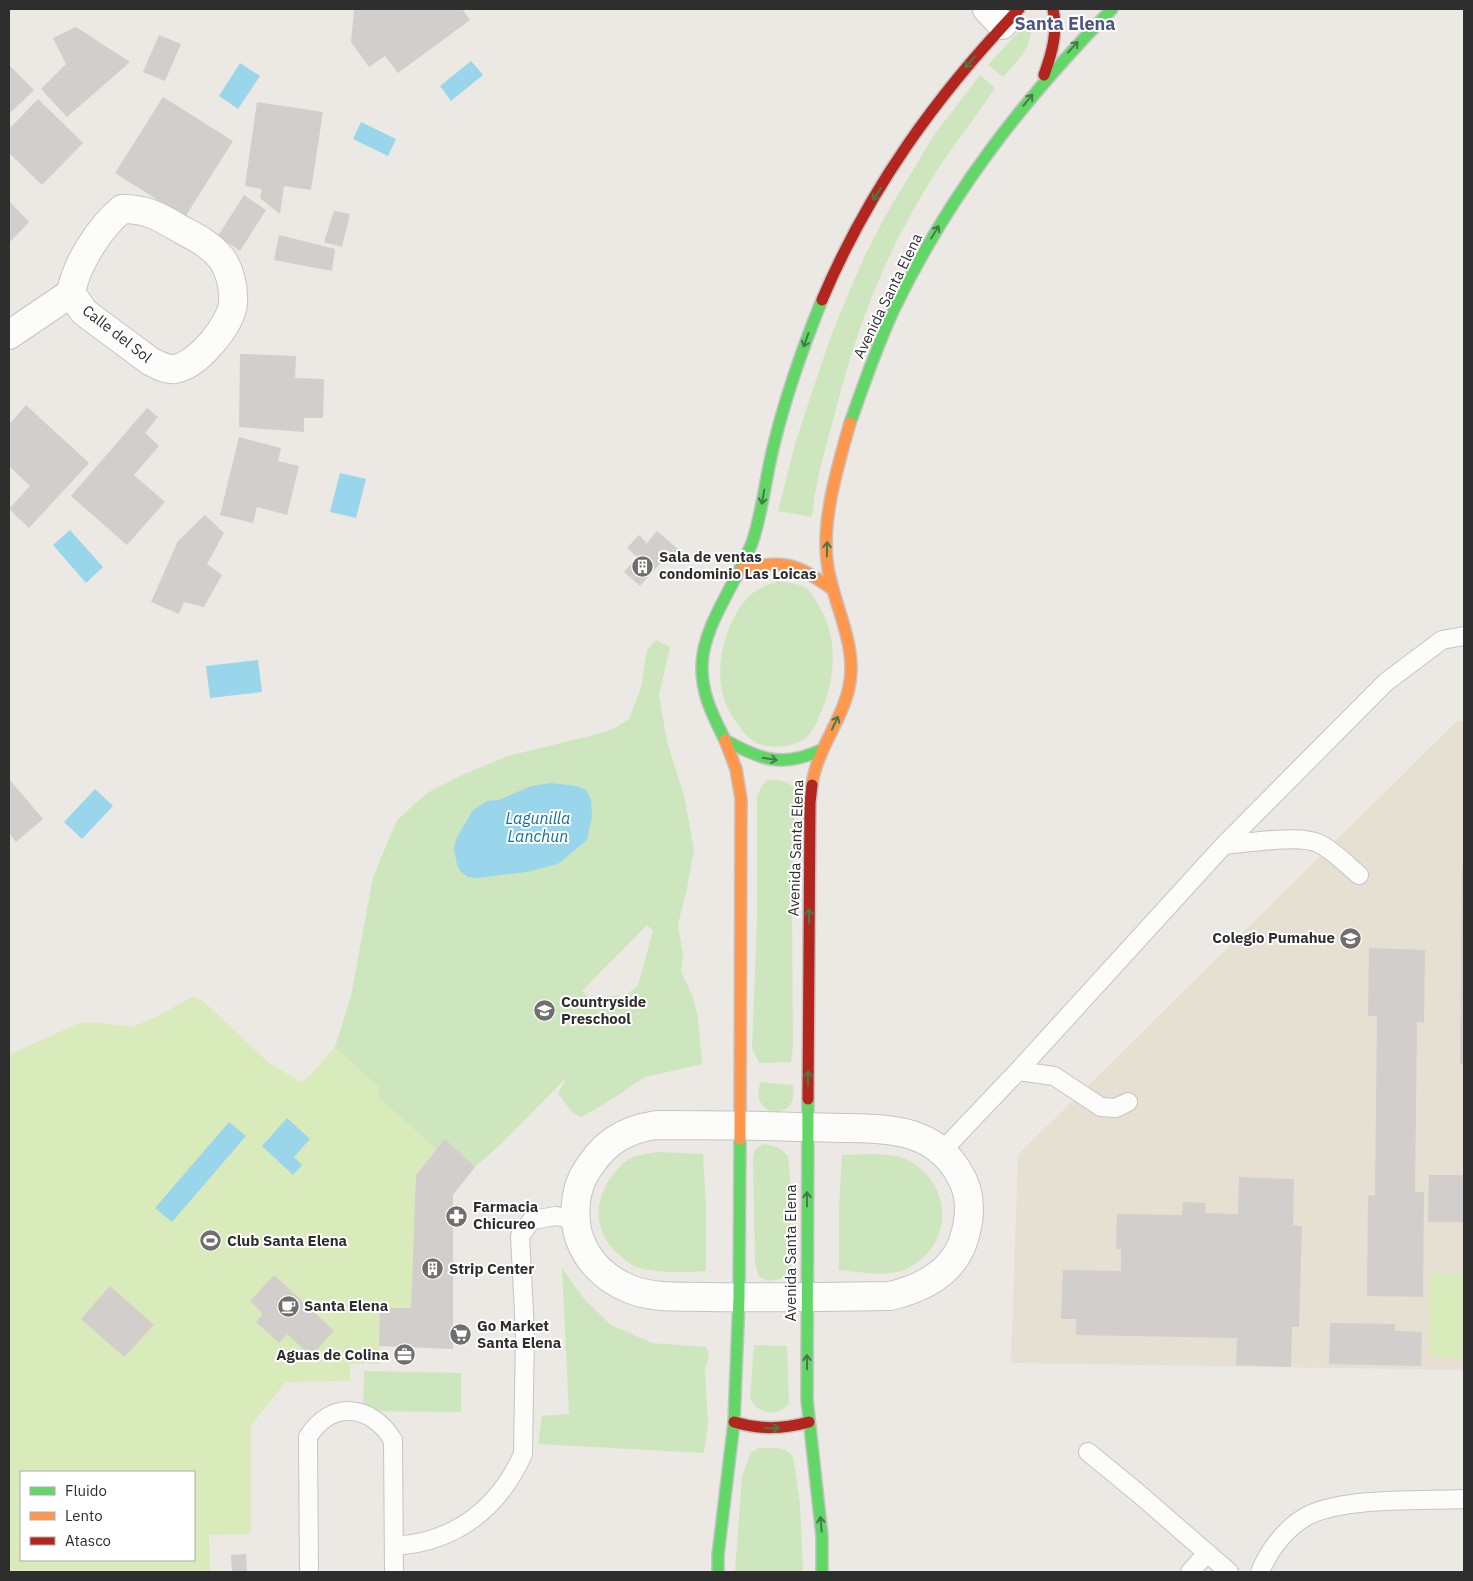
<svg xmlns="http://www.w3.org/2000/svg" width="1473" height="1581" font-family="'IBM Plex Sans',sans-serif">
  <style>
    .education { fill: #e6e0d3 }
    .green { fill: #cee6be; fill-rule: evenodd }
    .pitch { fill: #d9eabb; fill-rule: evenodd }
    .water { fill: #99d6ec }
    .building { fill: #d1cecb }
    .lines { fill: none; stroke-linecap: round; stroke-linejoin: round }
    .lane-casing { stroke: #c5c4c5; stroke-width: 20 }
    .street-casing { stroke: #c5c4c5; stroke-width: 30 }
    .fast-casing { stroke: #c5c4c5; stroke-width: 14 }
    .slow-casing { stroke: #c5c4c5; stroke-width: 14 }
    .jam-casing { stroke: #c5c4c5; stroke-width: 14 }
    .lane { stroke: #fcfcfb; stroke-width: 18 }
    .street { stroke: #fcfcfb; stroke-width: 28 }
    .fast { stroke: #63d668; stroke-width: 11 }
    .slow { stroke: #ff974d; stroke-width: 11 }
    .jam { stroke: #b3261e; stroke-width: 11 }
    .oneway { stroke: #467a48 }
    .labels { text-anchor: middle; stroke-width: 4; stroke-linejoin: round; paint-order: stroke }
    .street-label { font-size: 15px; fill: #2e2e2e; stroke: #fff }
    .poi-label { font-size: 15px; font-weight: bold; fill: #2e2e2e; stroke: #fff; text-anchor: start }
    .water-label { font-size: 16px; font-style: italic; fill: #0d6fa3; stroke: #fff }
    .quarter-label { font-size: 18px; font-weight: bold; fill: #4d5680; stroke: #fff }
  </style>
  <rect width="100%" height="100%" fill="#ece8e4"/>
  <path class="education" d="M1457,721H1464V1370L1011,1363L1018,1155Z"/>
  <path class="green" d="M1030,19L1032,21C1032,48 1020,58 1003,77L988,65Z
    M980,75L995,88C989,96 984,105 978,113C906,206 863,299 835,413C826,447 815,481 812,517L778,511L795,444L813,389L832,333L864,257L887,213L934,135Z
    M778,581C786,582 796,583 804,587C811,591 816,601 820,608C839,640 835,682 820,714C817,722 813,731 807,737C795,748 766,750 753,741C744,734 737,724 731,714C709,681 723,617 754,592C761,587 770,584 778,581Z
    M656,640L670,647L659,695L667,742L684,795L694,850L686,893L678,924L683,956L681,972L693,997L698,1018L702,1064L645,1077L606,1103L581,1117L573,1113L558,1094L566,1078L501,1144L475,1167L446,1140L437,1150L379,1098L335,1047L351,996L373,877L397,820L427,793L462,775L508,756L598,734L615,728L629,719L641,688L647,650ZM647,925L653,931L638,985L621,1000L618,995L591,1000L582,991Z
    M767,780C777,779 788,781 795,789L792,909L793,1046L791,1062L759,1063L752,1049L757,918V796L761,787Z
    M760,1082L793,1085C793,1090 794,1097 792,1101C787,1115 765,1115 760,1101C757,1096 759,1088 760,1082Z
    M765,1144L779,1148L788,1156L790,1178L792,1270L780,1279L768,1281L758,1276L755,1262L753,1159L754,1152L759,1146Z
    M659,1152L703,1154L706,1207V1271C690,1273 652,1273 637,1267C630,1265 624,1259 618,1254C587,1227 596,1186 626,1161C634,1155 649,1153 659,1152Z
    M876,1154C886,1155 898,1155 906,1159C955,1183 954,1248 904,1270C885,1277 859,1272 839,1270V1209L842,1155Z
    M562,1268L585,1300L611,1325L652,1343L706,1347L709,1355L705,1370L708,1424L704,1453L538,1444L542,1416L569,1414Z
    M754,1345L787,1346L789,1403C778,1418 758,1415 750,1398Z
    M364,1371L461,1373V1412L363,1411Z
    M759,1448C772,1448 785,1445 793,1457L800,1504L803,1572H735L742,1477L751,1452Z"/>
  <path class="pitch" d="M192,997L203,1001L269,1063L301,1082L311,1075L335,1047L379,1087V1098L437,1150L416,1175L411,1308H380L379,1364H350V1381L286,1382L251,1425V1534L209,1535L210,1572H9V1055L79,1023H102L132,1027L158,1016ZM21,1472H194V1560H21Z
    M1430,1273L1464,1274V1358L1430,1357Z"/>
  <path class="water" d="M471,61L483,75L451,101L440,86Z
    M240,63L260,76L238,109L219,96Z
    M361,122L396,139L388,156L353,139Z
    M340,473L366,479L356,518L330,512Z
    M70,530L103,567L86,583L53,545Z
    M258,660L262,692L210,698L206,666Z
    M551,783L576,786L586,790L591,799L592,817L587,840L558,864L527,872L478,878L468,877L461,872L457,865L454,849L456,839L473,810L487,801L499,800L531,786Z
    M95,789L113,806L82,839L64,822Z
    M287,1118L310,1139L294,1157L302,1165L293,1175L262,1146Z
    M229,1122L246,1136L172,1222L155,1208Z"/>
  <path class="building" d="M354,9H462L470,20L398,73L385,56L369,67L351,42Z
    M76,27L130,62L67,117L41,89L66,64L53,38Z
    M159,35L181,44L165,81L143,72Z
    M9,65L34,90L10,113L9,112Z
    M163,97L233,141L185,217L115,173Z
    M38,99L83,143L42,185L9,153V129Z
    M257,102L323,112L311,190L284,186L280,214L260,198L262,189L245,186Z
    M244,195L266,210L240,251L218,236Z
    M9,201L29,222L9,243Z
    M334,211L350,214L342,247L324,242Z
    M279,235L335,249L332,271L274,260Z
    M240,354L296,356L295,378L324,379L323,418H304V432L239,427Z
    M26,405L89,463L29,528L9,509L30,486L9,466V425Z
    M147,408L158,417L145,433L159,446L134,475L165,502L127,545L71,496Z
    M239,437L281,448L278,461L299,466L287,515L257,507L253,523L220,515Z
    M205,515L224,533L207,564L222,575L204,607L184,602L179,614L151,602L178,541Z
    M657,531L680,551L668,564L663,560L640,586L624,572L637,557L627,548L639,535L645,541L646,544Z
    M9,779L43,819L16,842L9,833Z
    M1462,865H1464V1064H1460Z
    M1369,948L1425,950L1424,1023L1417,1022L1415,1192H1424L1423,1297L1367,1296L1368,1195L1375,1196L1377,1016H1368Z
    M445,1139L475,1167L453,1195V1349L379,1346L380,1308H411L416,1175Z
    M1429,1175H1464V1222H1428Z
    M1239,1177L1294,1179L1293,1225L1302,1226L1299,1327H1292L1291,1367L1236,1365L1237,1338L1076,1335V1319H1061L1063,1270L1121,1271V1249H1116L1117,1214L1182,1215L1183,1202L1206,1203L1205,1213L1238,1214Z
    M274,1275L334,1331L311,1356L287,1334L279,1343L256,1322L263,1314L250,1301Z
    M110,1286L154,1325L124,1357L81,1319Z
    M1330,1323L1395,1324V1331L1422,1332L1421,1366L1329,1364Z
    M246,1554L247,1572H232L231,1555Z"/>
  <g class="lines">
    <defs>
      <path id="lane" d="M1224,845L1386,682L1442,640L1464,636
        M1018,1071L1224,845C1247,843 1301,834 1320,844C1334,851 1347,865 1359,875
        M942,1151L1018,1071L1054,1076L1101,1107L1116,1108L1128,1102
        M1088,1452L1138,1493L1229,1572
        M395,1546C456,1542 499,1508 523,1454L525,1332L520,1236L532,1220L556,1216L575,1220
        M309,1572L308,1437C331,1400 371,1404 393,1440L394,1572
        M1190,1572L1207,1553
        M1260,1572C1269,1550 1287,1526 1309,1515C1348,1497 1420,1501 1464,1499"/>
      <path id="street" d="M987,9L1002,25
        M122,209C148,209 160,217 182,230C197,238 211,245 222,259C230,271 234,288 233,303C231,325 198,365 175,369C166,370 158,365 150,361L84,312L71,293C76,264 100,227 122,209Z
        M9,335L71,293
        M656,1125C703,1125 750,1125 797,1127C815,1127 832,1128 850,1128C894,1129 935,1131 959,1173C971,1192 971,1214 965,1235C956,1271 924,1288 890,1296C830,1297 769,1298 709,1297C683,1296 654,1299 630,1289C607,1280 589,1263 580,1240C573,1221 574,1195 583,1177C600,1146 621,1130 656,1125Z"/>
      <path id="fast" d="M850,423C864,384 877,345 895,307C951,192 1023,100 1112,9
        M725,740C761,760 782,768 821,750
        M725,740C713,716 701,693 702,665C703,624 739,580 753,540C763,509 766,475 774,444C786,395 803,347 822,300
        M808,1099L807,1400L822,1536V1572
        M718,1572V1555L734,1422L739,1298L740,1139"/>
      <path id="slow" d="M741,570C782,558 798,564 832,589
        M725,740L736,769L741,799L740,1139
        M812,785C817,745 850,713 851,671C852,636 834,603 828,568C820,523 838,466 850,423"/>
      <path id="jam" d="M1044,75C1052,53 1058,32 1053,9
        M822,300C869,189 936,96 1019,9
        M808,1099L810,803L812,785
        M734,1422C760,1430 783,1429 809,1422"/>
    </defs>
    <use href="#lane" class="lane-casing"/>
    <use href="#street" class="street-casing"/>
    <use href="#fast" class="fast-casing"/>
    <use href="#slow" class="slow-casing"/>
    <use href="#jam" class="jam-casing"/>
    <use href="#lane" class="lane"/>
    <use href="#street" class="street"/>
    <use href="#fast" class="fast"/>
    <use href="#slow" class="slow"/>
    <use href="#jam" class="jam"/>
  </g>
  <defs><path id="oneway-shaft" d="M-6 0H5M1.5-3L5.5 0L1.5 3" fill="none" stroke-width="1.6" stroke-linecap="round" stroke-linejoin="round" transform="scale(1.25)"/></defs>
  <g class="oneway">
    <use href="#oneway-shaft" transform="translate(1073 47) rotate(-48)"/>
    <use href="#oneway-shaft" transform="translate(970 62) rotate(131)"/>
    <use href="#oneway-shaft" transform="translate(1028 100) rotate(-51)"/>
    <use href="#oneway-shaft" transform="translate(877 194) rotate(122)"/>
    <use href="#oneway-shaft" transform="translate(935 232) rotate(-59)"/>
    <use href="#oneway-shaft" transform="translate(806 340) rotate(110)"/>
    <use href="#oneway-shaft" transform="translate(763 497) rotate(100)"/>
    <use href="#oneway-shaft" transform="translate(827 549) rotate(-89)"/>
    <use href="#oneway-shaft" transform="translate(835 723) rotate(-65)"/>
    <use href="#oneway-shaft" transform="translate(770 759) rotate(10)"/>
    <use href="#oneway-shaft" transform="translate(809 916) rotate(-90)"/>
    <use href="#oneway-shaft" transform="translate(808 1078) rotate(-89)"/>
    <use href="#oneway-shaft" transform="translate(807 1199) rotate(-90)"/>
    <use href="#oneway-shaft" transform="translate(807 1362) rotate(-91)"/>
    <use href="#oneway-shaft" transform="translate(772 1428) rotate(-1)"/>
    <use href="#oneway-shaft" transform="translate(821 1524) rotate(-95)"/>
  </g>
  <defs>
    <symbol id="building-disc" viewBox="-11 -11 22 22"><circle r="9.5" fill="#706f6e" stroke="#fff"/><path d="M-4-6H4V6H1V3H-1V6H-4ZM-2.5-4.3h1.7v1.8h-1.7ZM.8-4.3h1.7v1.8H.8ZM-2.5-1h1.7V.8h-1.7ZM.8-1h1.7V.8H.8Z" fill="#fff"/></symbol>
    <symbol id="school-disc" viewBox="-11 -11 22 22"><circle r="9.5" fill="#706f6e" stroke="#fff"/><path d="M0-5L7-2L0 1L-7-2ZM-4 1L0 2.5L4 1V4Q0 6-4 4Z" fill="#fff"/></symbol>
    <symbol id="pharmacy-disc" viewBox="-11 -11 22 22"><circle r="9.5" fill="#706f6e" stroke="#fff"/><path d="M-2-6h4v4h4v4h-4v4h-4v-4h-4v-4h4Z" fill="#fff"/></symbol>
    <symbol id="stadium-disc" viewBox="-11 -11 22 22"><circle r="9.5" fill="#706f6e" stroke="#fff"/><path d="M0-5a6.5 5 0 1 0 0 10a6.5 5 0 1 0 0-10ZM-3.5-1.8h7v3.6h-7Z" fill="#fff"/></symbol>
    <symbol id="cafe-disc" viewBox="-11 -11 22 22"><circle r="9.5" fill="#706f6e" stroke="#fff"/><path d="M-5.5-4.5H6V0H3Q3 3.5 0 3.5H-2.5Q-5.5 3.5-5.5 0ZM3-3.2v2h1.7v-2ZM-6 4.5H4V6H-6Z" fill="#fff"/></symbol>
    <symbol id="supermarket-disc" viewBox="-11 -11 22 22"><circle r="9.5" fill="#706f6e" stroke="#fff"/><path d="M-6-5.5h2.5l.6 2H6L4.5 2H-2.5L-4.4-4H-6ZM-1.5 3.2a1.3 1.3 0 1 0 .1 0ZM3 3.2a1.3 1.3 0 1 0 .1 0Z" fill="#fff"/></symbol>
    <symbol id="office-disc" viewBox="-11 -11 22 22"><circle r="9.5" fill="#706f6e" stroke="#fff"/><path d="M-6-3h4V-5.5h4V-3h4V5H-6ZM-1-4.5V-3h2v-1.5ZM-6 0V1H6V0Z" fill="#fff"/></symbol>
  </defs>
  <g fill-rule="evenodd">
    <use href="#building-disc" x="630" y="554" width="25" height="25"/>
    <use href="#school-disc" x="1338" y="926" width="25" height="25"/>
    <use href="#school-disc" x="532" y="998" width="25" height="25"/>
    <use href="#pharmacy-disc" x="444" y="1204" width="25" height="25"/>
    <use href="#stadium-disc" x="198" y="1228" width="25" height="25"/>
    <use href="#building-disc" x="420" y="1256" width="25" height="25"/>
    <use href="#cafe-disc" x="276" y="1294" width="25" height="25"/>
    <use href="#supermarket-disc" x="448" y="1322" width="25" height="25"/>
    <use href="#office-disc" x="392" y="1342" width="25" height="25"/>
  </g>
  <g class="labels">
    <g class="street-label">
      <text transform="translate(888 296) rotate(-64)" y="5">Avenida Santa Elena</text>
      <text transform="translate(117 334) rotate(38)" y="5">Calle del Sol</text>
      <text transform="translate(796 848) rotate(-88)" y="5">Avenida Santa Elena</text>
      <text transform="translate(791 1253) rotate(-90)" y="5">Avenida Santa Elena</text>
    </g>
    <g class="poi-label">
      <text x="659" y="562">Sala de ventas<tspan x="659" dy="17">condominio Las Loicas</tspan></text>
      <text x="1335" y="943" text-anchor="end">Colegio Pumahue</text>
      <text x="561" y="1007">Countryside<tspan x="561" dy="17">Preschool</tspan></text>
      <text x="473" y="1212">Farmacia<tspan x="473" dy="17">Chicureo</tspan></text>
      <text x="227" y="1246">Club Santa Elena</text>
      <text x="449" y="1274">Strip Center</text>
      <text x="304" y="1311">Santa Elena</text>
      <text x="477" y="1331">Go Market<tspan x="477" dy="17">Santa Elena</tspan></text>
      <text x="389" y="1360" text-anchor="end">Aguas de Colina</text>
    </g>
    <g class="water-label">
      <text x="538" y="824">Lagunilla<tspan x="538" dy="18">Lanchun</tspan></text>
    </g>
    <g class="quarter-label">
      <text x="1065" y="30">Santa Elena</text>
    </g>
  </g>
  <rect width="1473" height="1581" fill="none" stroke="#2e2e2e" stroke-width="20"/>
  <rect x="20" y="1471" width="175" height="90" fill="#ffffff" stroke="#ababab"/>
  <rect x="30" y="1487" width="25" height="8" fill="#63d668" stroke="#ababab"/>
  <text x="65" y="1496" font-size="15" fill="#2e2e2e">Fluido</text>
  <rect x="30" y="1512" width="25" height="8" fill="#ff974d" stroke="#ababab"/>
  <text x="65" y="1521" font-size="15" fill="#2e2e2e">Lento</text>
  <rect x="30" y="1537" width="25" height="8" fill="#b3261e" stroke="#ababab"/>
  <text x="65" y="1546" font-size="15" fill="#2e2e2e">Atasco</text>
</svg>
